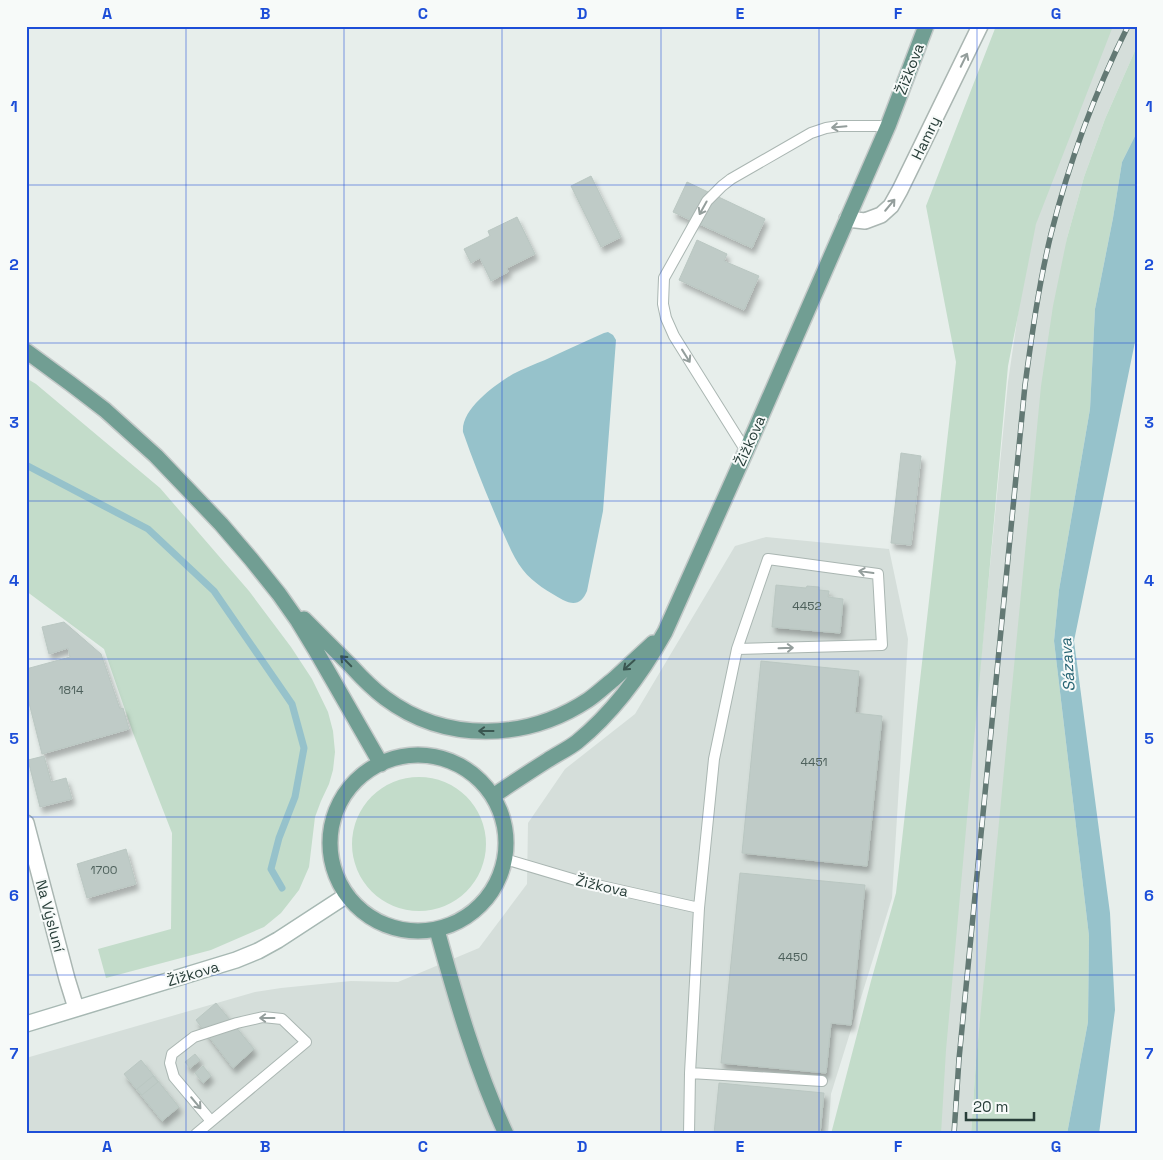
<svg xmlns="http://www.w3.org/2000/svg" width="1163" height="1160" font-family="'Space Grotesk',sans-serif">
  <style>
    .built { fill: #d5deda }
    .green { fill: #c3dcca }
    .water { fill: #96c2cb }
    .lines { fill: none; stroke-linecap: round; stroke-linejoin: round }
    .stream { stroke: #96c2cb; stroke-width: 7 }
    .building { fill: #bfcbc7; stroke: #bac7c2; filter: url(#shadow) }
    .lane-casing { stroke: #aab6b2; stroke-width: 12 }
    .street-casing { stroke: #aab6b2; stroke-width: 18 }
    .secondary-casing { stroke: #a7b8b3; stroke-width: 18 }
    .primary-casing { stroke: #c3c9c8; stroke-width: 18 }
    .lane { stroke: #fff; stroke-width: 10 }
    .street { stroke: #fff; stroke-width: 15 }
    .secondary { stroke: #fff; stroke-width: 15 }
    .primary { stroke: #719e93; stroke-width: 15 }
    .rail-casing { stroke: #637974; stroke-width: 5.5 }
    .rail { stroke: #f7faf9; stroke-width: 4; stroke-dasharray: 11; stroke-linecap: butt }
    .oneway { stroke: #949e9c }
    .oneway2 { stroke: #3a5650 }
    .grid { fill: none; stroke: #1d4ed8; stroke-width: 1; stroke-opacity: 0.55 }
    .labels { text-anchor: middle; stroke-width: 4; stroke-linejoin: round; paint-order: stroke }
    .number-label { font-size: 12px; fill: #4e615c }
    .street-label { font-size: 15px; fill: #283e39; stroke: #f7faf9 }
    .water-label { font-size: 16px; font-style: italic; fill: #286574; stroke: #f7faf9 }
    .neatline { fill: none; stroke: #1d4ed8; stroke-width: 2 }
    .grid-label { font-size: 16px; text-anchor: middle; font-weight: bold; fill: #1d4ed8 }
  </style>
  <defs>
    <filter id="shadow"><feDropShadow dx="3" dy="5.5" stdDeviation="2.5" flood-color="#0004"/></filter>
  </defs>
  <rect width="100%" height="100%" fill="#e7eeeb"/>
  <path class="built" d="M1109,26H1137V46L1105,119L1084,177L1067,238L976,1061L971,1134H937L942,1058L1008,382L1020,300L1034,230L1052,167Z
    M766,537L889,549L908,639L892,898L831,1094L828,1134H26V1058L255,992L281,988L351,981L398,982L479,948L527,884L528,823L565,769L635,714L735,546Z"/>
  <path class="green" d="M996,26H1113L1036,224L1008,366L946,1050L941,1134H831L871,981L896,893L956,362L926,206Z
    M1137,46V132L1122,162L1113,218L1095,309L1090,409L1059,590L1054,641L1089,936L1088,1022L1067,1134H971L976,1061L1041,386L1053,306L1067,238L1084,177L1105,119Z
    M26,378L36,384L160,488L249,591L291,647L312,679L328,712L333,731L335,752L333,770L329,784L321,801L315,817L309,867L299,890L281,913L264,927L211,950L106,978L98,949L171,929L172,833L133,733L104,649L26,591Z
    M352 844a67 67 0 1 1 134 0a67 67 0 1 1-134 0Z"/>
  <path class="water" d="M1137,132V332L1074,641L1110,913L1115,1010L1099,1134H1067L1088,1022L1089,936L1054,641L1059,590L1090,409L1095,309L1113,218L1122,162Z
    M608,332L613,335L616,340L603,511L587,591C582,603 575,606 563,600C549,592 533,583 523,570C513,558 507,540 500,526C487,495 474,464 463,432C461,409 495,385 513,374C523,369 534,364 545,360C564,351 584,342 604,333Z"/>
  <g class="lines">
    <path class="stream" d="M26,465L148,529L214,591L292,704L304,748L295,797L279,838L271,869L282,888"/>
  </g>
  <path class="building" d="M591,176L621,237L601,247L571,186Z
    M687,182L765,219L752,248L673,212Z
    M517,217L535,254L507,268L508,272L491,281L480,258L471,263L464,249L490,236L488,231Z
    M697,240L727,254L724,261L759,276L744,310L679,280Z
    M901,453L921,456L911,545L891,543Z
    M776,585L806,588L807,586L819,587V590L829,591L828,597L843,599L840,633L772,627Z
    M64,622L101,654L120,709L123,708L129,729L42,754L26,691V669L70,657L68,648L49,654L42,627Z
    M761,661L859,671L855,713L882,716L867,866L742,853Z
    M44,756L51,782L66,778L72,799L40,807L28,760Z
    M126,849L136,884L87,898L77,864Z
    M740,873L865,885L851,1025L831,1023L826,1073L721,1063Z
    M216,1003L254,1049L233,1068L196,1020Z
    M195,1054L200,1060L190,1068L185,1062Z
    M141,1060L179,1107L162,1121L124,1074Z
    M203,1066L211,1076L203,1083L195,1073Z
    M153,1076L158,1082L142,1095L137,1089Z
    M719,1083L824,1093L820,1134H714Z"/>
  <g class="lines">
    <defs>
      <path id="lane" d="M746,451L674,336L666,318L663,304L664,278L707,201L722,186L731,179L811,133L826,128L839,126H888
        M505,859L579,881L699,908
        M690,1073L822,1081
        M196,1134L306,1042L282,1019L263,1017L237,1023L194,1037L172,1054L170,1063L174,1077L211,1121
        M689,1134L690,1073L699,908L714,759L737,649L768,559L878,574L882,645L737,649"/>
      <path id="street" d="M847,219L865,221L881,215L891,206L900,190L980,26
        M26,823L67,979L76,1008"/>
      <path id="secondary" d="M26,1024L236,960L258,951L278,940L347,895"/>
      <path id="primary" d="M26,351L71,384L105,410L156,456L221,524L251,559L279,594L298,621L315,649L381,764
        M304,619C320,635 336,651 352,667C362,678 373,689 385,698C445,743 526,741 588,700C597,694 605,686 614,679C627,667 640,655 653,643
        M330 843a88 88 0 1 1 176 0a88 88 0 1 1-176 0Z
        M493,796C511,784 529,772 548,760C557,754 568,749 577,742C614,712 642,673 665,632L746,451L888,126L926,26
        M437,930C456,999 476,1069 506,1134"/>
    </defs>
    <use href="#lane" class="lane-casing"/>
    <use href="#street" class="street-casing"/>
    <use href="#secondary" class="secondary-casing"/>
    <use href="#primary" class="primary-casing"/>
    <use href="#lane" class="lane"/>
    <use href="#street" class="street"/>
    <use href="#secondary" class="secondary"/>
    <use href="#primary" class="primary"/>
    <defs>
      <path id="rail" d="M954,1134L959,1059L1025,385C1032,334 1039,283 1051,234C1069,162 1095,92 1128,26"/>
    </defs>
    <use href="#rail" class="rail-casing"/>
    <use href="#rail" class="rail"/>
  </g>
  <defs><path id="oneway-shaft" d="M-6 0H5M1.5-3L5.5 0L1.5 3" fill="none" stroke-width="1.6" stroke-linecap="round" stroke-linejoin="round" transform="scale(1.25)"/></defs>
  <g class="oneway">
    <use href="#oneway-shaft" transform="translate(964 60) rotate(-64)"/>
    <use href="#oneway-shaft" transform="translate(839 127) rotate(175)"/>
    <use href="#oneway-shaft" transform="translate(890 205) rotate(-50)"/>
    <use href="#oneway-shaft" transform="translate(703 208) rotate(119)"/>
    <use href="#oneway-shaft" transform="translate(686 356) rotate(58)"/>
    <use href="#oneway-shaft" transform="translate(866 572) rotate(-172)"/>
    <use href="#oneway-shaft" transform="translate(786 648) rotate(-2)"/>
    <use href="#oneway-shaft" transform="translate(267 1018) rotate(-180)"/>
    <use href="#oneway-shaft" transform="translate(196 1103) rotate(50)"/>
  </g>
  <g class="oneway2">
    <use href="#oneway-shaft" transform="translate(346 661) rotate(-135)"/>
    <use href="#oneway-shaft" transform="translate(629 665) rotate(138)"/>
    <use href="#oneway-shaft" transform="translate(486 731) rotate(180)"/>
  </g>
  <path class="grid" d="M186,26V1134M344,26V1134M502,26V1134M661,26V1134M819,26V1134M977,26V1134M26,185H1137M26,343H1137M26,501H1137M26,659H1137M26,817H1137M26,975H1137"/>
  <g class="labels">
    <g class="number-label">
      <text x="807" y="610">4452</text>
      <text x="71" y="694">1814</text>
      <text x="814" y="766">4451</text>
      <text x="104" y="874">1700</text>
      <text x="793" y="961">4450</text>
    </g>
    <g class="street-label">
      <text transform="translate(910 69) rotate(-69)" y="5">Žižkova</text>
      <text transform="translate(926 138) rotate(-64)" y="5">Hamry</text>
      <text transform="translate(750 441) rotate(-66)" y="5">Žižkova</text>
      <text transform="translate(602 886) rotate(13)" y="5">Žižkova</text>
      <text transform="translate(50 916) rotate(75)" y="5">Na Výsluní</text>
      <text transform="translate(193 974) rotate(-17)" y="5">Žižkova</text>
    </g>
    <g class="water-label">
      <text transform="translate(1067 665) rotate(-94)" y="6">Sázava</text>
    </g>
  </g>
  <rect width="1163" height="1160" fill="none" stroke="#f7faf9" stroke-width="55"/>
  <path d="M966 1112v8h68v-8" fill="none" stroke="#283e39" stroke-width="2.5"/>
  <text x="973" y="1112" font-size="15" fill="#283e39" stroke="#f7faf9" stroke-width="4" paint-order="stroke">20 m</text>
  <rect x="28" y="28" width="1108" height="1104" class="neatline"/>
  <g class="grid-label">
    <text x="107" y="19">A</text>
    <text x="265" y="19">B</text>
    <text x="423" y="19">C</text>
    <text x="582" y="19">D</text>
    <text x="740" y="19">E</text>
    <text x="898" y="19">F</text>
    <text x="1056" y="19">G</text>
    <text x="14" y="112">1</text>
    <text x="1149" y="112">1</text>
    <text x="14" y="270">2</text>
    <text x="1149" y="270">2</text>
    <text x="14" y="428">3</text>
    <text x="1149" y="428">3</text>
    <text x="14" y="586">4</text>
    <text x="1149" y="586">4</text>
    <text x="14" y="744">5</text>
    <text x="1149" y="744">5</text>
    <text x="14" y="901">6</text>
    <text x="1149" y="901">6</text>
    <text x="14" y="1059">7</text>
    <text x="1149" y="1059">7</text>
    <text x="107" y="1152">A</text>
    <text x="265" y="1152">B</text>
    <text x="423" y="1152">C</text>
    <text x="582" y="1152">D</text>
    <text x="740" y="1152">E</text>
    <text x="898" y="1152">F</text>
    <text x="1056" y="1152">G</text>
  </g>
</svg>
